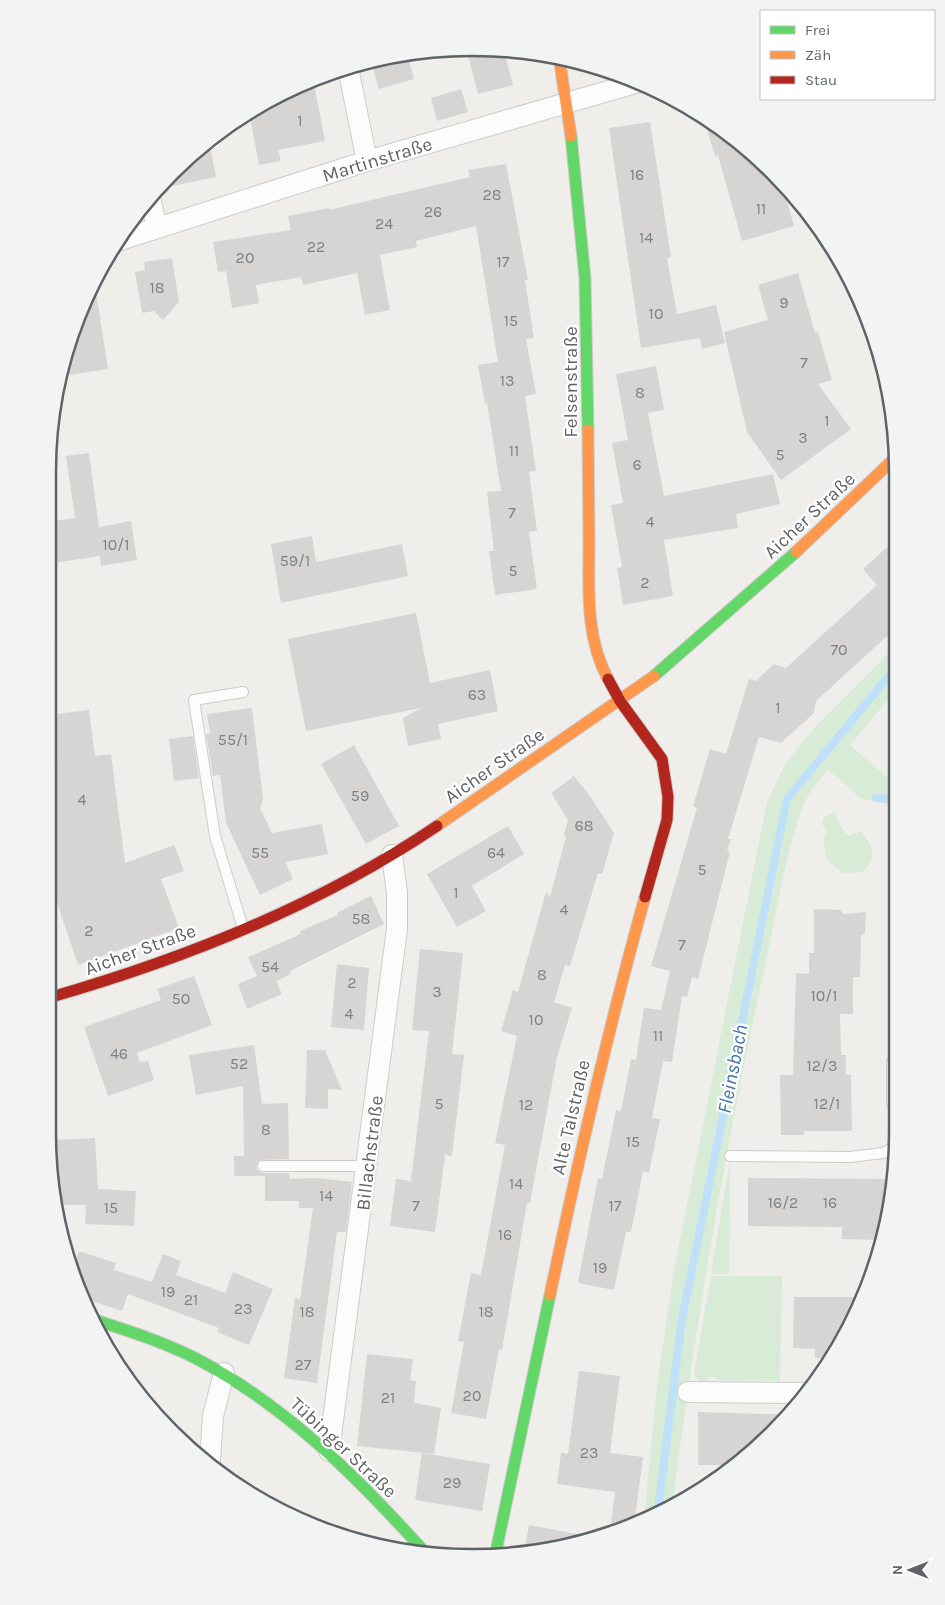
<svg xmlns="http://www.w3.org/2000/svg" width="945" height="1605" font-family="Karla,sans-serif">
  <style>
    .green { fill: #d8ebd6 }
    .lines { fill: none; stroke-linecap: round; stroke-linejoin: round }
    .stream { stroke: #bfe0f9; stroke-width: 8 }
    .building { fill: #d6d5d3 }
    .lane-casing { stroke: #cbcccc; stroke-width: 12 }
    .street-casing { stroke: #cbcccc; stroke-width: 22 }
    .fast-casing { stroke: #cacacb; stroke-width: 13 }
    .slow-casing { stroke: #cacacb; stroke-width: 13 }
    .jam-casing { stroke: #cacacb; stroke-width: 13 }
    .lane { stroke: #fdfcfc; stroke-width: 10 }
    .street { stroke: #fdfcfc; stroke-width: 20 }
    .fast { stroke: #63d668; stroke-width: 11 }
    .slow { stroke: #ff974d; stroke-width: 11 }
    .jam { stroke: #b3261e; stroke-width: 11 }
    .labels { text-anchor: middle; stroke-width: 4.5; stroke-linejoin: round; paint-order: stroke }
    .number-label { font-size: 16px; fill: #7e8184 }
    .street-label { font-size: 19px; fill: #5f6368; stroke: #fff }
    .water-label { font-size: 20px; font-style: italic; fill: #4174aa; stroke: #fff }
    .rim { fill: none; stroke: #5f6368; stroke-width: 2.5 }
  </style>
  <rect width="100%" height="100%" fill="#efeeea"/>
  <path class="green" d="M897,645V689L850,745L890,780H897V806L860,798L828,769C822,777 813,787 808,796C787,838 778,910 767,957C727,1137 696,1319 673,1501L644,1520L657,1385L674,1270L767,802L785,764L817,725Z
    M834,812L843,830L849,836L861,831C873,848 878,855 863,872L843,873L827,860L823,839L828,832L822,824L824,817Z
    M730,1160L729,1274H711Z
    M711,1276H782L780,1381L717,1380V1377H708L707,1381H699L694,1373Z"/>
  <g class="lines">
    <path class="stream" d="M876,798L897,799
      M658,1511L682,1319L787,799L897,666"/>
  </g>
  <path class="building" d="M466,48L504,51L513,85L478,94Z
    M407,54L414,79L379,89L371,61L389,56Z
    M313,79L325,141L278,150L281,161L259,165L249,112Z
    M461,89L468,112L437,121L431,98Z
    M703,116L773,172L782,184L794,226L742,241L718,155L715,156Z
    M650,122L671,257L667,258L677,314L716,305L725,343L702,349L700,338L641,348L609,128Z
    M209,142L216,177L158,189L172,172Z
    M506,164L528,280H525L534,338L526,339L536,394L525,396L536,471L529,472L537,531L529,532L537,589L495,595L489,551H494L487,492L501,491L487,403L485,404L478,365L498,362L476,226L416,241L417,247L380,255L390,310L365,315L357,273L303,285L301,277L256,285L259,303L232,308L226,271L218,272L213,242L291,230L288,216L329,208V210L470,177L468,170Z
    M172,258L179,302L163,320L154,311L142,313L135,272L145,270L144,262Z
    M798,273L815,333L818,332L832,380L818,384L851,429L781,480L747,432L724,332L768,320L758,285Z
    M95,285L108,369L62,376L70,336Z
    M656,366L664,410L648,413L664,496L773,474L780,504L736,514L738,528L664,540L673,596L623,605L617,568L622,567L611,505L623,503L612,443L628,440L616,374Z
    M89,453L99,527L131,521L137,560L101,566L100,556L53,563L48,522L75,518L66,456Z
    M312,536L316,562L402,544L408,576L281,603L271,544Z
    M897,538V627L816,701L814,713L781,743L759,737L728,839H731L727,851L730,852L698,979L692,977L687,997L682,996L672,1062L663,1061L652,1118L660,1119L649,1173L643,1171L631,1232H626L614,1290L578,1283L598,1178L602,1179L616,1110L621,1111L631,1059L636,1060L644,1008L661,1010L670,971L651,966L697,808L693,806L710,749L726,754L749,679L756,681L774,664L786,668L877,585L863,569Z
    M416,613L430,683L490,670L498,711L438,724L441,739L408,746L403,718L421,708L306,731L288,639Z
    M252,708L263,799L260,808L272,833L322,824L328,854L285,862L293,879L260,895L226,823L220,775L213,776L206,734H210L207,714Z
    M89,710L95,756L111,754L125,863L174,845L184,871L161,879L179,928L78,965L48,875V715Z
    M193,736L199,778L174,781L169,739Z
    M354,745L399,826L366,844L321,764Z
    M574,776L590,796L614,833L602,874L598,873L570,966L565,965L554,1002L572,1008L557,1057L530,1203H527L502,1350L499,1349L486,1419L451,1413L464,1342L458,1341L471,1273L481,1275L505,1145L495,1143L517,1036L501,1031L513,990L518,992L546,892L550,897L566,837L564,834L568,820L551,793Z
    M508,826L524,854L472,886L486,911L457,927L427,874Z
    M371,896L384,924L290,971L291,974L276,981L282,994L247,1009L238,984L257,976L248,957L301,934L300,931L338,915L337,913Z
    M814,909L840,910L844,914L866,912L865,933L861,936L860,977H853V1014H840L841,1055H846V1075H851L852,1131H804V1135H781L780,1075H793L796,973L809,974V953H814Z
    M420,949L463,953L452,1054L464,1055L452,1156L445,1155L435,1232L390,1226L396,1179L411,1181L429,1031L412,1030Z
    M337,964L369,968L364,1030L331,1027Z
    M194,976L212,1025L137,1053L140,1062L148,1061L154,1080L108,1096L84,1027L161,1000L157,989Z
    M254,1045L262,1104L288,1103L289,1159L260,1160L256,1166L257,1170L263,1173H289L290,1179L317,1178L352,1182L346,1232H337L317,1383L284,1378L295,1298L300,1300L313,1208H299V1201H265V1176H234V1156H244L243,1086L196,1095L189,1055Z
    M307,1050H325L342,1090L328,1089V1109L305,1108Z
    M95,1138L98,1189L136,1191L134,1226L85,1224L86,1205H60L51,1140Z
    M748,1178L893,1179L881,1240L842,1239V1227L748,1226Z
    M79,1251L116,1263L114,1270L152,1282L163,1254L181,1261L176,1275L225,1293L233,1272L273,1289L249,1345L217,1332L219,1328L128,1294L122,1311L86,1299L72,1272Z
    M794,1297H861L831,1358H815V1349L793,1348Z
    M367,1354L413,1359L410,1380L416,1381L414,1403L441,1408L434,1454L357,1446Z
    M579,1371L620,1376L610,1453L643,1457L634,1525L610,1531L615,1492L557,1484L561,1453L568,1454Z
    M698,1412L763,1414H786L752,1452L732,1465H698Z
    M422,1453L490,1464L482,1511L415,1500Z
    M529,1525L588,1536L524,1551Z"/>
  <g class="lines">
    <defs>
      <path id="lane" d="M243,692L194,700L215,836L243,928
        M730,1156L850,1157L883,1153L897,1145
        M263,1166H367"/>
      <path id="street" d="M348,68L367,161
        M150,198L157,228
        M117,241L367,161L639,82
        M897,1063V1102
        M688,1392L804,1393
        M329,1451L397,929V893L392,855
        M210,1461L213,1416L224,1373"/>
      <path id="fast" d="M571,136L585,278L588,430
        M654,676L796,552
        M98,1321C132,1332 166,1343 197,1359C286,1406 355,1475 422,1549
        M495,1556L550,1295"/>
      <path id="slow" d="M559,57L571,136
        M588,430C588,467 589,504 589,541C589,588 585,637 608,679
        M796,552L897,456
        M437,826L654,676
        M550,1295C578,1161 608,1029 645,897"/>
      <path id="jam" d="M608,679L620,701L662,759L668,797L667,820L645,897
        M48,998C181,960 322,904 437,826"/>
    </defs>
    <use href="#lane" class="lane-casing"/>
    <use href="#street" class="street-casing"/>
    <use href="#fast" class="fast-casing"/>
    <use href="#slow" class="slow-casing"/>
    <use href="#jam" class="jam-casing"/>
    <use href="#lane" class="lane"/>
    <use href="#street" class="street"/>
    <use href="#fast" class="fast"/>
    <use href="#slow" class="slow"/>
    <use href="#jam" class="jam"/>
  </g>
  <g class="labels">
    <g class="number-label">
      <text x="300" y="126">1</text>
      <text x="637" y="180">16</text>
      <text x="492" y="200">28</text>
      <text x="761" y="214">11</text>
      <text x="433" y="217">26</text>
      <text x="384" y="229">24</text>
      <text x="646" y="243">14</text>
      <text x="316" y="252">22</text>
      <text x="245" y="263">20</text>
      <text x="503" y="267">17</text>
      <text x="157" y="293">18</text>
      <text x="784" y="308">9</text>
      <text x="656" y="319">10</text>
      <text x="511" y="326">15</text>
      <text x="804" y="368">7</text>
      <text x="507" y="386">13</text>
      <text x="640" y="398">8</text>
      <text x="827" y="426">1</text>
      <text x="803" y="443">3</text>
      <text x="514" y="456">11</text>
      <text x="780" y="460">5</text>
      <text x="637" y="470">6</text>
      <text x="512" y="518">7</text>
      <text x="650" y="527">4</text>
      <text x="116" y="550">10/1</text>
      <text x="295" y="566">59/1</text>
      <text x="513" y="576">5</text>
      <text x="645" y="588">2</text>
      <text x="839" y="655">70</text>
      <text x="477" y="700">63</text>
      <text x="778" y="713">1</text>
      <text x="233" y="745">55/1</text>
      <text x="360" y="801">59</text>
      <text x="82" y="805">4</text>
      <text x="584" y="831">68</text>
      <text x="260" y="858">55</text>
      <text x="496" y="858">64</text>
      <text x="702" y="875">5</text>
      <text x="456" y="898">1</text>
      <text x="564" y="915">4</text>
      <text x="361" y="924">58</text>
      <text x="89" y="936">2</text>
      <text x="682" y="950">7</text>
      <text x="270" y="972">54</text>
      <text x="542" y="980">8</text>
      <text x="352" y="988">2</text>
      <text x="437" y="997">3</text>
      <text x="824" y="1001">10/1</text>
      <text x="181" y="1004">50</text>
      <text x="349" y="1019">4</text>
      <text x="536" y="1025">10</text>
      <text x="658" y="1041">11</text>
      <text x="119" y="1059">46</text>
      <text x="239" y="1069">52</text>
      <text x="822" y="1071">12/3</text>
      <text x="439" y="1109">5</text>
      <text x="827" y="1109">12/1</text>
      <text x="526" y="1110">12</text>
      <text x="266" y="1135">8</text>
      <text x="633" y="1147">15</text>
      <text x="516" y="1189">14</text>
      <text x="326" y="1201">14</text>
      <text x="783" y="1208">16/2</text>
      <text x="830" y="1208">16</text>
      <text x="416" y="1211">7</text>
      <text x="615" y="1211">17</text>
      <text x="111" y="1213">15</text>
      <text x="505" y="1240">16</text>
      <text x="600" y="1273">19</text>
      <text x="168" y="1297">19</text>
      <text x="191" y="1305">21</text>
      <text x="243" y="1314">23</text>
      <text x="307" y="1317">18</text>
      <text x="486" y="1317">18</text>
      <text x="303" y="1370">27</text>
      <text x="472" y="1401">20</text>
      <text x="388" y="1403">21</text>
      <text x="589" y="1458">23</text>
      <text x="452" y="1488">29</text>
    </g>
    <g class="street-label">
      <text transform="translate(377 159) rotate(-17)" y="7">Martinstraße</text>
      <text transform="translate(570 382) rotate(-90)" y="7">Felsenstraße</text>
      <text transform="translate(809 515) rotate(-43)" y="7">Aicher Straße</text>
      <text transform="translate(494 765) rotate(-35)" y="7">Aicher Straße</text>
      <text transform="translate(140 949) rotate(-20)" y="7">Aicher Straße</text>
      <text transform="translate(570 1117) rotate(-77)" y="7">Alte Talstraße</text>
      <text transform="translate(369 1153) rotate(-83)" y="7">Billachstraße</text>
      <text transform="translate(344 1447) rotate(43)" y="7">Tübinger Straße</text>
    </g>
    <g class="water-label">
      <text transform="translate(732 1069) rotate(-79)" y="7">Fleinsbach</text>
    </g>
  </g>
  <path d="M0 0H945V1605H0ZM472 56H473A416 416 0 0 1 889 472V1133A416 416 0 0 1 473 1549H472A416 416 0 0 1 56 1133V472A416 416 0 0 1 472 56Z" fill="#f2f3f3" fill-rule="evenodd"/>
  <path class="rim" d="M472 56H473A416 416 0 0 1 889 472V1133A416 416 0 0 1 473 1549H472A416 416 0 0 1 56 1133V472A416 416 0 0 1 472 56Z"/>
  <rect x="760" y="10" width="175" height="90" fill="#ffffff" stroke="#bfc1c3"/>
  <rect x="770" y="26" width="25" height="8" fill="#63d668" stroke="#bfc1c3"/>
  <text x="805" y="35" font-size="15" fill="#5f6368">Frei</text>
  <rect x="770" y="51" width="25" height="8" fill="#ff974d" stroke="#bfc1c3"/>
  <text x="805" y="60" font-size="15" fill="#5f6368">Zäh</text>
  <rect x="770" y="76" width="25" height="8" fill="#b3261e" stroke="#bfc1c3"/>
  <text x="805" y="85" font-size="15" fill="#5f6368">Stau</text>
  <g transform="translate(910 1570) rotate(270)" stroke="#ffffff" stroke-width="4" paint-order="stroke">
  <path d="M0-4L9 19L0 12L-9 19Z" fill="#5f6368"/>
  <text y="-8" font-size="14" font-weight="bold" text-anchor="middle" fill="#5f6368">N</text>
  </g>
</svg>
